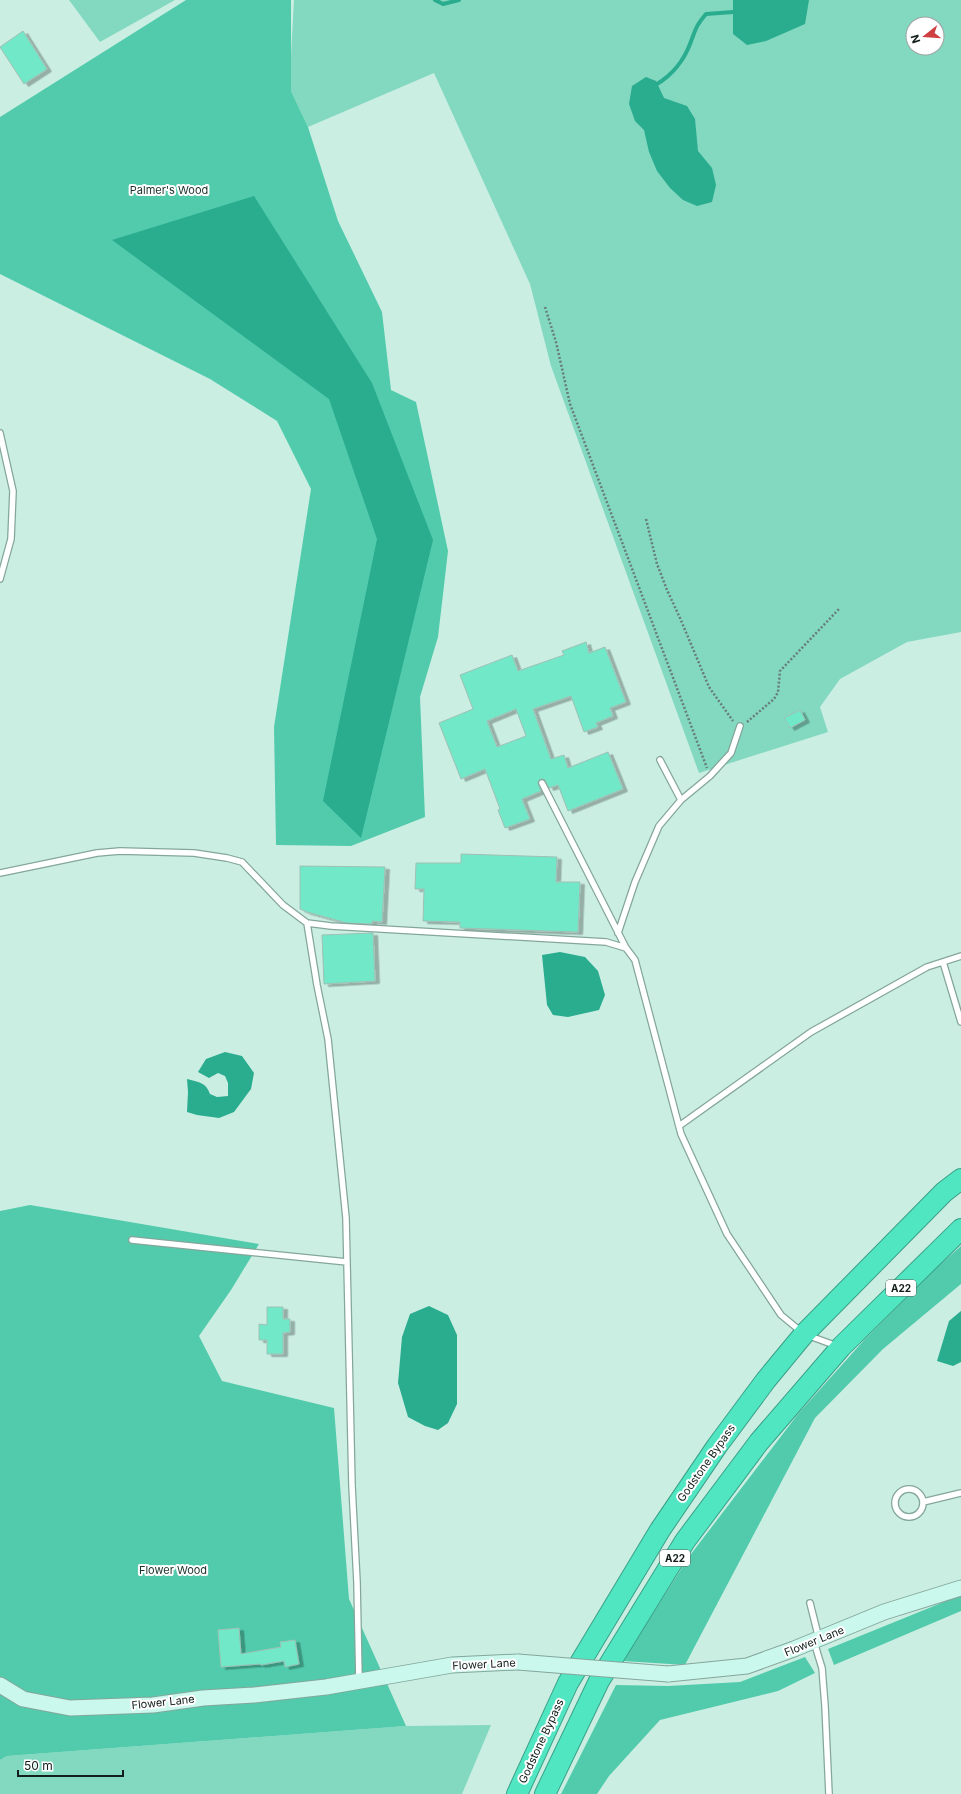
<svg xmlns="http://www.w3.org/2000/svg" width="961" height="1794" font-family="Inter,sans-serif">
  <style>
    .green { fill: #83d8c0; fill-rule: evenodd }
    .forest { fill: #52cbac }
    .water { fill: #2aac8f }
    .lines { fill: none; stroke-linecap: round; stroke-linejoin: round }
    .stream { stroke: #2aac8f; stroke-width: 4 }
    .building { fill: #71e8c8; stroke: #9ec0b5; fill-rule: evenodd; filter: url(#shadow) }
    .lane-casing { stroke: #84a69b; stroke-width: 8 }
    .secondary-casing { stroke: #84a69b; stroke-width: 17 }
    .highway-casing { stroke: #3aa087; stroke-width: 22 }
    .path { stroke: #677e77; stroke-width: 2.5; stroke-dasharray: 2 2; stroke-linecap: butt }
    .lane { stroke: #fff; stroke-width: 5.5 }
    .secondary { stroke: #caf8ed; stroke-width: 15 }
    .highway { stroke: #50e6c2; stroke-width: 20 }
    .secondary-bridge-casing { stroke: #84a69b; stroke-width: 17; stroke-linecap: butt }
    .secondary-bridge { stroke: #caf8ed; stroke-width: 15 }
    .labels { text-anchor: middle; stroke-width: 4; stroke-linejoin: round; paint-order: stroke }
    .shield { fill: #fff; stroke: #58625f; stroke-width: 1 }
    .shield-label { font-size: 10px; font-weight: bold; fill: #111e1a }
    .park-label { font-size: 11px; fill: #1b302a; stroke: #fff }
    .street-label { font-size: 11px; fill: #111e1a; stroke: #fff }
  </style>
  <defs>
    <filter id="shadow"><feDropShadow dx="4.5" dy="2.5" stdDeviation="0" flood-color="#0004"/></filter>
  </defs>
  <rect width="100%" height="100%" fill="#cbeee3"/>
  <path class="green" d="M69,0H175L100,42Z
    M294,0H961V632L907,642L840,679L820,707L828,732L699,773L551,366L530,284L434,73L308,127L291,91V56ZM913,24H937V48H913Z
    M491,1725L462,1794H0V1760L7,1756L406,1726Z"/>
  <path class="forest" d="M186,0H291V91L308,127L338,221L382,312L391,390L416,402L448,551L438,637L420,697L425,817L351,846L276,845L274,727L311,489L277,421L210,379L0,274V117Z
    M30,1205L259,1244L231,1290L199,1336L222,1381L334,1408L349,1599L406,1726L7,1756L0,1760V1211Z
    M961,1246V1284L883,1349L815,1418L685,1665L623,1661L688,1558L798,1414L865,1339L936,1268Z
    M961,1595V1611L834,1665L828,1649Z
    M805,1657L815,1673L778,1691L660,1720L609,1776L597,1794H561L616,1685L668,1686L740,1682Z"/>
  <path class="water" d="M733,0H809L805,24L766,41L747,45L733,34Z
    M646,77L656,81L664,98L687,106L695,119L698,151L712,168L716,185L712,202L697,206L683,200L670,188L657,171L649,152L644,130L635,121L629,104L632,86Z
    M254,196L372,383L433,540L361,838L323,801L377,539L329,399L112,240Z
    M560,952L585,957L598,971L605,995L599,1010L568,1017L553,1015L547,1005L542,955Z
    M225,1052L242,1056L254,1073L251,1089L234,1112L219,1118L197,1115L187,1112L188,1092L187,1079C198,1082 206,1082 210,1094L217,1097L228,1096V1083L225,1076L218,1073L209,1078L198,1072L206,1059Z
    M429,1306L448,1315L457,1335V1404L448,1423L438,1430L425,1426L408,1417L398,1383L402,1337L410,1314Z
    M961,1311V1362L953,1366L937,1361L949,1321Z"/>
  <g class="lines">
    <path class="stream" d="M435,0L443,4L459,0
      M657,84C672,75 684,60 690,44C696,29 695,27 706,14L733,12"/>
  </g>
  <path class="building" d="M23,31L47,69L24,84L0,47Z
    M586,642L589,653L605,647L626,702L610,708L613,716L596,723L598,727L584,732L571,696L533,709L551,759L564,755L568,768L608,752L623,789L568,811L558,785L549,788L545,780L540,779L538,783L541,791L522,799L530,819L505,828L498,810L500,809L485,769L461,779L439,723L473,709L460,675L512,655L518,671L564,655L562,651ZM516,709L526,736L497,747L487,721Z
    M800,710L805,720L790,728L784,718Z
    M461,854L557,857L556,882H580L578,932L460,928V922L423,921L424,889H415L416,863H461Z
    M300,866L385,867L382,922L372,921V924L347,923L307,912L300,909Z
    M373,933L375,981L324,984L322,935Z
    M267,1307H283V1319H290V1332L283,1333V1354H267V1340H259V1324L267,1325Z
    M239,1628L241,1654L281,1647L280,1642L295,1640L299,1664L285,1667L284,1661L261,1665L260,1664L221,1667L218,1630Z"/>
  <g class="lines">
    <defs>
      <path id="lane" d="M0,433L13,491L11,539L0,579
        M660,760L681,800
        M542,783L626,948
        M0,873L97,853L120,851L194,853L227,858L242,862L283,905L307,923L331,926L606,942L626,948L635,960L681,1134L727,1234L781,1315L804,1334L837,1346
        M307,923L317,985L328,1039L346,1218L352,1486L357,1582L359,1681
        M618,933L635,882L659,826L681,800L710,776L731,753L740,726
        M943,962L961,1022
        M679,1126L811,1032L927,967L961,956
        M132,1240L347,1262
        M895 1503a14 14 0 1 1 28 0a14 14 0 1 1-28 0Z
        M923,1502L961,1493
        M810,1603L819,1639
        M814,1642L822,1668L825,1706L829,1794"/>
      <path id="secondary" d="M668,1674L747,1666L794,1649L884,1612L961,1588
        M0,1685L23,1699L70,1708L153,1705L203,1698L254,1695L326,1687L452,1665L518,1662"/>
      <path id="highway" d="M517,1794L568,1683L660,1530L717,1446L766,1380L804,1334L944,1192L961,1179
        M545,1794L599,1681L685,1541L759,1442L841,1347L961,1229"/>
    </defs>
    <use href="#lane" class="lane-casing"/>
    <use href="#secondary" class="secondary-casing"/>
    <use href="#highway" class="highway-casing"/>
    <path class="path" d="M545,307L556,342L570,404L707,768
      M646,519L657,564L667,590L680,618L709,687L733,721
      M747,722L774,699L778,692L780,671L839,609"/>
    <use href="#lane" class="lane"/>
    <use href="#secondary" class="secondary"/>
    <use href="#highway" class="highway"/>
    <defs>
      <path id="secondary-bridge" d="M518,1662L668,1674"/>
    </defs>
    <use href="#secondary-bridge" class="secondary-bridge-casing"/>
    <use href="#secondary-bridge" class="secondary-bridge"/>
  </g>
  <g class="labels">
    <g class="shield">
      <rect x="886" y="1280" width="30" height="16" rx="3"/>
      <rect x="660" y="1550" width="30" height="16" rx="3"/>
    </g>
    <g class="shield-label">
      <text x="901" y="1292">A22</text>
      <text x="675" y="1562">A22</text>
    </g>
    <g class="park-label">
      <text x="169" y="194">Palmer's Wood</text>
      <text x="173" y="1574">Flower Wood</text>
    </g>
    <g class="street-label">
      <text transform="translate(706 1463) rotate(-55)" y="4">Godstone Bypass</text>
      <text transform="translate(814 1641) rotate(-22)" y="4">Flower Lane</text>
      <text transform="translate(484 1664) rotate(-3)" y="4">Flower Lane</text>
      <text transform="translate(163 1702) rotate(-6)" y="4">Flower Lane</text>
      <text transform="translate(541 1741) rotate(-65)" y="4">Godstone Bypass</text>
    </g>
  </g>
  <g transform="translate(925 36) rotate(253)"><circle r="19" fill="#ffffff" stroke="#a0a5a3"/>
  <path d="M0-3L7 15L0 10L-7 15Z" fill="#cf3f42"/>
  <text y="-6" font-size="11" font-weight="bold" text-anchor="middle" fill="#111e1a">N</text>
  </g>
  <path d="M18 1770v6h105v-6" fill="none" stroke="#111e1a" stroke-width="2"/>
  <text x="24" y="1770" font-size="12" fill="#111e1a" stroke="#ffffff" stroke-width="3" paint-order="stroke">50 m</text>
</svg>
